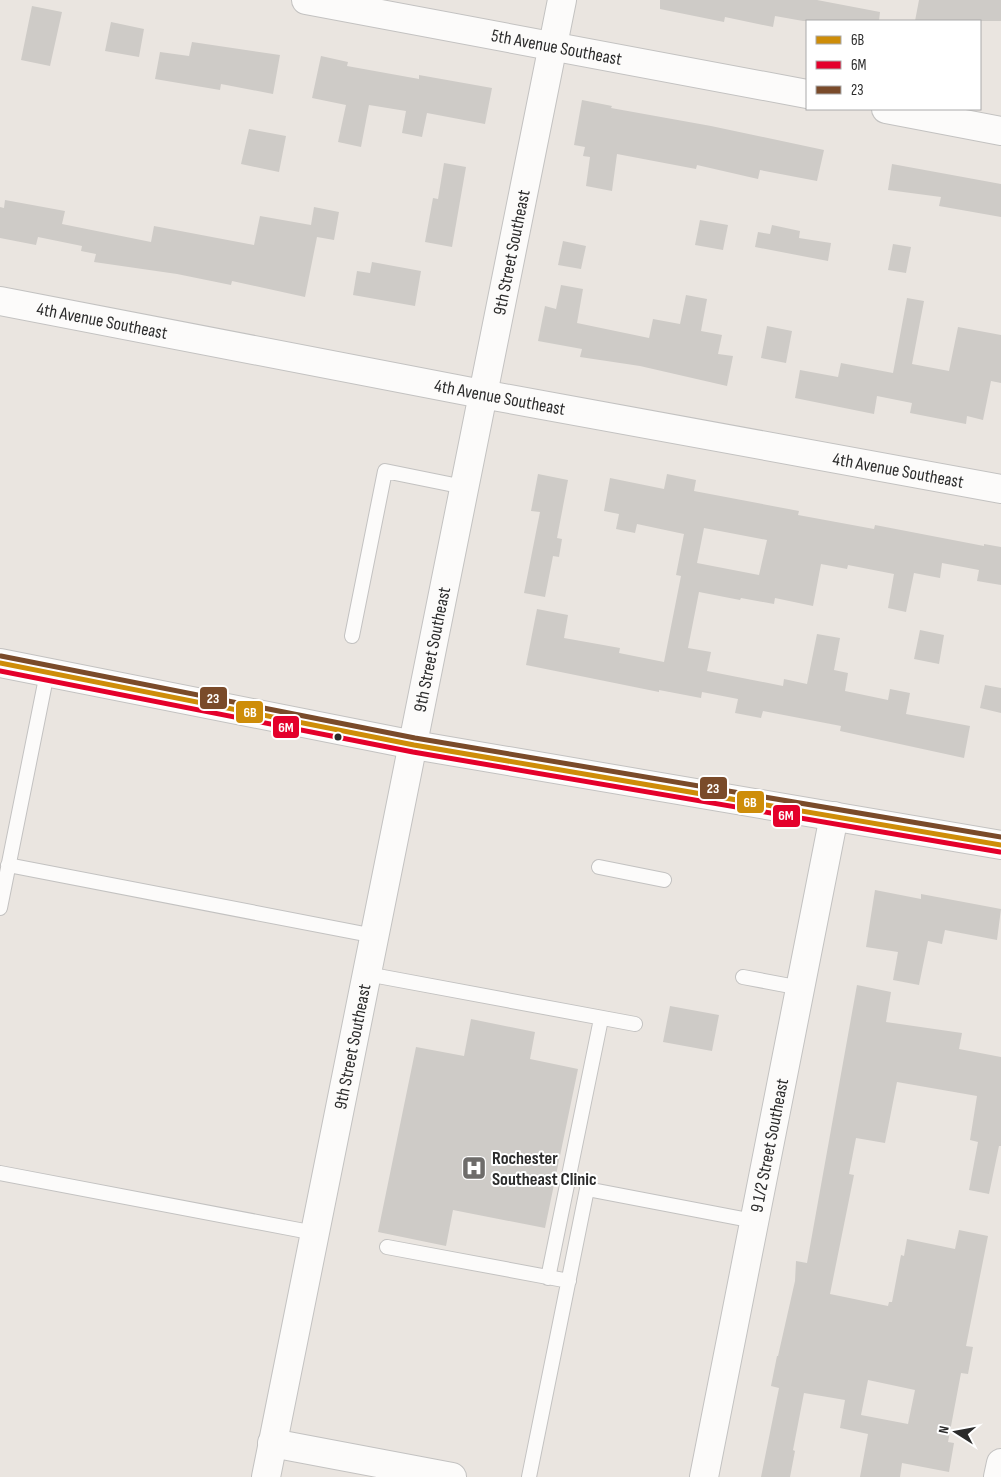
<svg xmlns="http://www.w3.org/2000/svg" width="1001" height="1477" font-family="'Sofia Sans Condensed',sans-serif">
  <style>
    .building { fill: #cecbc7; fill-rule: evenodd }
    .lines { fill: none; stroke-linecap: round; stroke-linejoin: round }
    .lane-casing { stroke: #c3c2c1; stroke-width: 16 }
    .street-casing { stroke: #c3c2c1; stroke-width: 30 }
    .secondary-casing { stroke: #c3c2c1; stroke-width: 30 }
    .lane { stroke: #fcfbfa; stroke-width: 14 }
    .street { stroke: #fcfbfa; stroke-width: 28 }
    .secondary { stroke: #fcfbfa; stroke-width: 28 }
    .bus-1-casing { stroke: #fff; stroke-width: 9 }
    .bus-2-casing { stroke: #fff; stroke-width: 9 }
    .bus-3-casing { stroke: #fff; stroke-width: 9 }
    .bus-1 { stroke: #ce8d09; stroke-width: 5 }
    .bus-2 { stroke: #e4002b; stroke-width: 5 }
    .bus-3 { stroke: #7a4b2a; stroke-width: 5 }
    .bus-dot { fill: #2b2b2b; stroke: #fff; stroke-width: 2 }
    .labels { text-anchor: middle; stroke-width: 4; stroke-linejoin: round; paint-order: stroke }
    .street-label { font-size: 18px; fill: #2b2b2b; stroke: #fff }
    .poi-label { font-size: 18px; font-weight: bold; fill: #2b2b2b; stroke: #fff; text-anchor: start }
    .line-badge { stroke: #fff; stroke-width: 2 }
    .badge-label { font-size: 14px; text-anchor: middle; font-weight: bold; fill: #fff }
  </style>
  <rect width="100%" height="100%" fill="#eae5e0"/>
  <path class="building" d="M660,0H817L880,12L879,21H803L775,16L773,27L725,17L724,22L660,9Z
    M919,0H1001V21H915Z
    M32,6L62,12L50,66L21,60Z
    M111,22L144,29L139,57L105,51Z
    M192,42L280,55L273,94L221,84L220,90L155,79L160,52L189,56Z
    M321,56L348,62L347,66L419,79V75L492,88L485,124L427,113L422,137L402,133L406,111L369,105L361,147L338,142L346,105L312,98Z
    M582,100L612,106L611,108L711,126L824,150L817,181L760,170L758,179L697,165L696,169L617,154L612,191L586,186L590,157L583,156L585,147L574,145Z
    M249,129L286,136L279,172L241,164Z
    M444,163L466,167L452,247L425,242L433,198L438,199Z
    M892,164L1001,184V217L939,206L941,197L888,190Z
    M5,200L65,211L62,224L151,242L154,226L254,245L260,216L311,225L314,207L339,212L334,240L317,237L305,297L232,281L231,285L177,274L94,262L96,254L81,251L82,246L38,237L36,245L0,238V207L4,208Z
    M700,220L728,225L723,250L695,245Z
    M772,225L800,231L799,238L831,243L828,261L755,247L758,232L770,234Z
    M563,241L586,246L581,269L558,265Z
    M893,244L911,247L906,273L888,270Z
    M372,262L421,271L415,306L353,295L357,271L370,273Z
    M561,285L583,289L577,323L649,338L653,319L680,324L686,295L707,299L701,331L722,335L718,354L733,356L727,386L640,366L580,357L582,349L538,341L545,306L556,309Z
    M907,298L924,301L912,364L949,371L958,327L1001,335V383L991,381L983,420L967,416L966,424L910,413L912,403L877,396L874,414L795,398L800,370L838,377L841,363L893,373Z
    M767,326L792,331L786,363L761,358Z
    M538,474L568,480L557,538L562,539L559,557L553,556L545,597L524,593L540,512L531,511Z
    M667,474L696,480L694,491L799,511L798,515L874,529L875,525L984,546V544L1001,547V585L977,581L979,570L942,563L940,578L914,573L906,612L888,608L894,574L848,565L847,569L821,564L813,606L775,598L774,604L741,598L740,600L699,592L688,648L711,652L707,671L783,686L784,679L807,684L817,634L840,638L834,670L848,673L845,691L888,700L890,689L910,693L906,714L970,726L964,758L840,731L841,726L763,711L761,718L735,713L738,699L702,692L701,698L659,690V692L526,665L537,609L568,615L564,638L620,648L619,653L664,662L681,576L676,575L684,534L637,524L635,533L616,529L619,514L604,511L610,478L664,489ZM704,528L767,540L759,575L697,563Z
    M920,630L944,635L939,664L914,659Z
    M985,685L1001,688V713L980,708Z
    M875,890L921,899V894L1001,909L997,940L945,930L942,944L928,941L919,985L893,980L898,952L866,947Z
    M857,985L891,992L886,1022L962,1033L959,1049L1001,1057V1146H999L989,1194L969,1190L978,1142L970,1140L977,1096L897,1082L885,1143L856,1138L849,1174L854,1175L830,1294L888,1306L889,1302H892L901,1255L904,1256L907,1239L955,1249L959,1230L988,1236L966,1346L973,1347L968,1374L961,1373L948,1442L954,1443L949,1472L902,1463L900,1477H860L868,1434L840,1428L845,1400L804,1393L793,1450L795,1451L790,1477H761L779,1388L771,1386L777,1356H778L795,1281L796,1261L807,1263ZM868,1380L915,1390L908,1424L861,1415Z
    M670,1006L719,1015L712,1051L663,1042Z
    M471,1019L535,1032L530,1059L578,1069L545,1228L453,1210L446,1246L378,1232L416,1047L464,1056Z"/>
  <g class="lines">
    <defs>
      <path id="lane" d="M352,636L385,471L464,487
        M8,865L375,936
        M599,867L664,880
        M0,908L47,673
        M367,974L635,1024
        M743,977L801,988
        M0,1173L315,1233
        M387,1247L569,1281
        M548,1278L601,1019
        M529,1477L587,1189L754,1221"/>
      <g id="street">
        <path id="s1" d="M306,0L807,94"/>
        <path d="M886,109L1001,131"/>
        <path id="s2" d="M0,301L482,394L1001,489"/>
        <path d="M272,1443L452,1477"/>
        <path id="s3" d="M704,1477L834,816"/>
        <path d="M998,1477L1001,1463"/>
      </g>
      <g id="secondary">
        <path d="M0,663L414,745L1001,845"/>
        <path id="s4" d="M266,1477L562,0"/>
      </g>
    </defs>
    <use href="#lane" class="lane-casing"/>
    <use href="#street" class="street-casing"/>
    <use href="#secondary" class="secondary-casing"/>
    <use href="#lane" class="lane"/>
    <use href="#street" class="street"/>
    <use href="#secondary" class="secondary"/>
    <defs>
      <path id="bus-1" d="M0,663L414,745L1001,845"/>
      <path id="bus-2" d="M0,671L413,752L1000,852"/>
      <path id="bus-3" d="M1,656L415,738L1001,837"/>
    </defs>
    <use href="#bus-1" class="bus-1-casing"/>
    <use href="#bus-2" class="bus-2-casing"/>
    <use href="#bus-3" class="bus-3-casing"/>
    <use href="#bus-1" class="bus-1"/>
    <use href="#bus-2" class="bus-2"/>
    <use href="#bus-3" class="bus-3"/>
  </g>
  <defs>
    <symbol id="hospital-square" viewBox="-11 -11 22 22"><rect x="-9" y="-9" width="18" height="18" rx="4" fill="#6e6c6a" stroke="#fff"/><path d="M-5-5h3v3.5h4V-5h3V5h-3V1.5h-4V5h-3Z" fill="#fff"/></symbol>
  </defs>
  <g fill-rule="evenodd">
    <use href="#hospital-square" x="460" y="1154" width="28" height="28"/>
  </g>
  <circle class="bus-dot" cx="338" cy="737" r="4.5"/>
  <g class="labels">
    <g class="street-label">
      <text dy="6" stroke="none"><textPath href="#s1" startOffset="255">5th Avenue Southeast</textPath></text>
      <text dy="6" stroke="none"><textPath href="#s4" startOffset="1249">9th Street Southeast</textPath></text>
      <text dy="6" stroke="none"><textPath href="#s2" startOffset="104">4th Avenue Southeast</textPath></text>
      <text dy="6" stroke="none"><textPath href="#s2" startOffset="509">4th Avenue Southeast</textPath></text>
      <text dy="6" stroke="none"><textPath href="#s2" startOffset="914">4th Avenue Southeast</textPath></text>
      <text dy="6" stroke="none"><textPath href="#s4" startOffset="844">9th Street Southeast</textPath></text>
      <text dy="6" stroke="none"><textPath href="#s4" startOffset="439">9th Street Southeast</textPath></text>
      <text dy="6" stroke="none"><textPath href="#s3" startOffset="338">9 1/2 Street Southeast</textPath></text>
    </g>
    <g class="poi-label">
      <text x="492" y="1164">Rochester<tspan x="492" dy="21">Southeast Clinic</tspan></text>
    </g>
  </g>
  <g class="line-badge">
    <rect x="199" y="686" width="29" height="24" rx="5" fill="#7a4b2a"/>
    <rect x="235" y="700" width="29" height="24" rx="5" fill="#ce8d09"/>
    <rect x="272" y="715" width="28" height="24" rx="5" fill="#e4002b"/>
    <rect x="699" y="776" width="29" height="24" rx="5" fill="#7a4b2a"/>
    <rect x="736" y="790" width="29" height="24" rx="5" fill="#ce8d09"/>
    <rect x="772" y="804" width="29" height="24" rx="5" fill="#e4002b"/>
  </g>
  <g class="badge-label">
    <text x="213" y="703">23</text>
    <text x="250" y="717">6B</text>
    <text x="286" y="732">6M</text>
    <text x="713" y="793">23</text>
    <text x="750" y="807">6B</text>
    <text x="786" y="820">6M</text>
  </g>
  <rect x="806" y="20" width="175" height="90" fill="#ffffff" stroke="#aaaaaa"/>
  <rect x="816" y="36" width="25" height="8" fill="#ce8d09" stroke="#aaaaaa"/>
  <text x="851" y="45" font-size="15" fill="#2b2b2b">6B</text>
  <rect x="816" y="61" width="25" height="8" fill="#e4002b" stroke="#aaaaaa"/>
  <text x="851" y="70" font-size="15" fill="#2b2b2b">6M</text>
  <rect x="816" y="86" width="25" height="8" fill="#7a4b2a" stroke="#aaaaaa"/>
  <text x="851" y="95" font-size="15" fill="#2b2b2b">23</text>
  <g transform="translate(956 1432) rotate(281)" stroke="#ffffff" stroke-width="4" paint-order="stroke">
  <path d="M0-4L9 19L0 12L-9 19Z" fill="#2b2b2b"/>
  <text y="-8" font-size="14" font-weight="bold" text-anchor="middle" fill="#2b2b2b">N</text>
  </g>
</svg>
